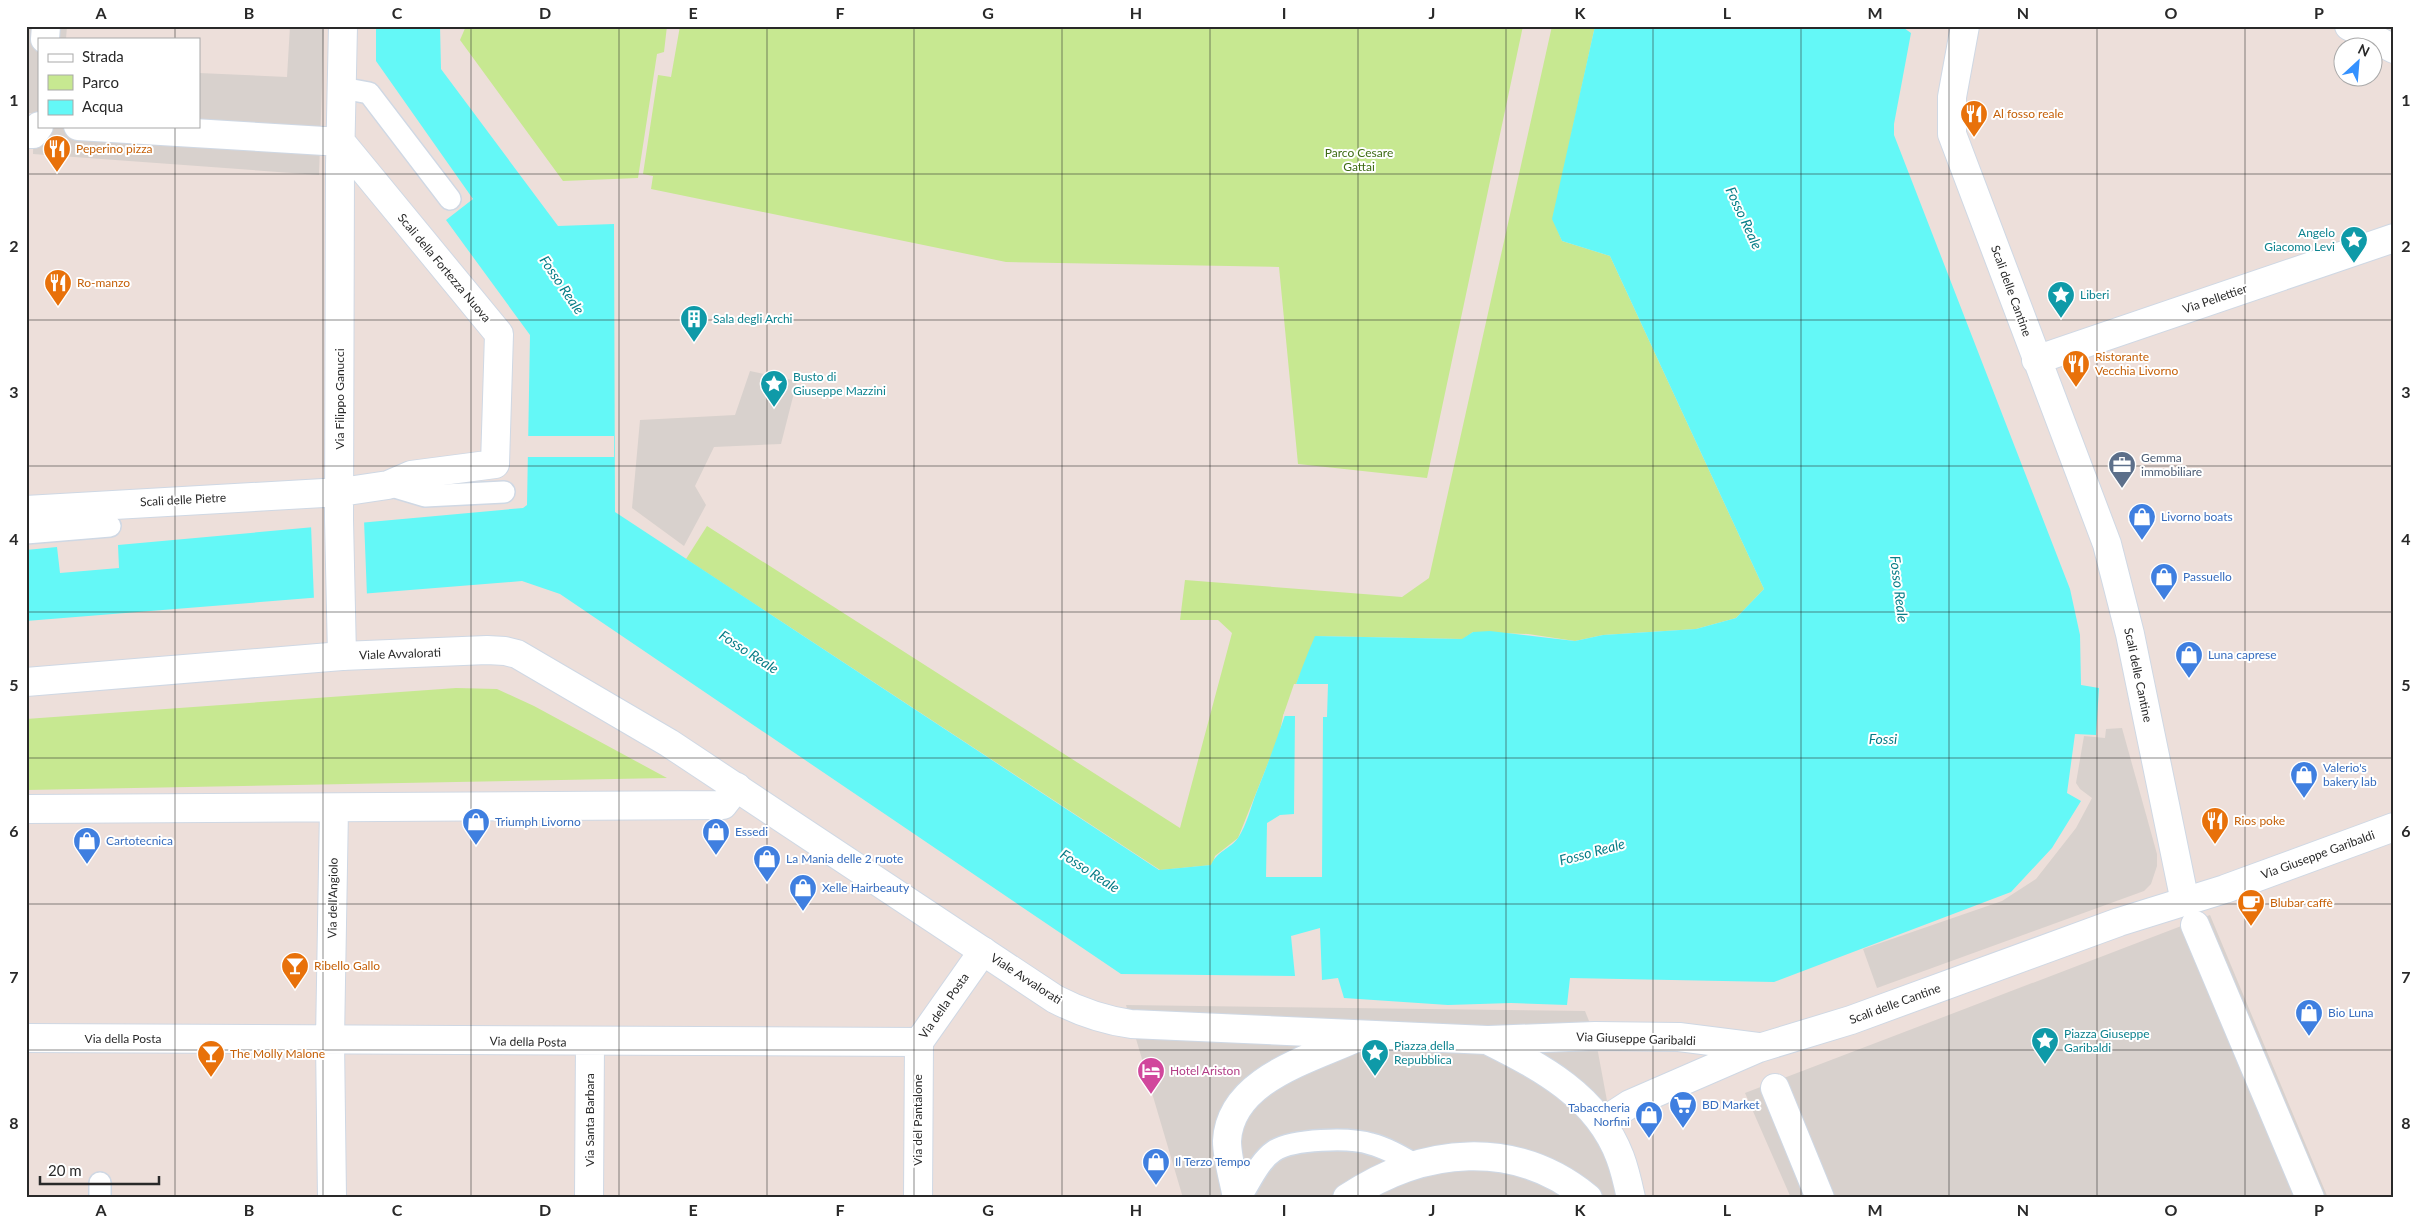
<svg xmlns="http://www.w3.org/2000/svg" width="2420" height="1224" font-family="Lato,sans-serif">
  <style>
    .green { fill: #c7e891 }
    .plaza { fill: #d8d1cd }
    .water { fill: #64f8f7 }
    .pier { fill: #eddfda }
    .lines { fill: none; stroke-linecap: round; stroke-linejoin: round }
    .lane-casing { stroke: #cfd8e4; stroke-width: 24 }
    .street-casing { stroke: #cfd8e4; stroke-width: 30 }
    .secondary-casing { stroke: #cfd8e4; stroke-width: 30 }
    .lane { stroke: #fff; stroke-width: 21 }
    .street { stroke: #fff; stroke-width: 28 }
    .secondary { stroke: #fff; stroke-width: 28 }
    .grid { fill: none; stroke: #292929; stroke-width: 1; stroke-opacity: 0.55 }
    .labels { text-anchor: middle; stroke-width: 4; stroke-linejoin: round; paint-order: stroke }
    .food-label { font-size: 12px; fill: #c56008; stroke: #fff; text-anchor: start }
    .park-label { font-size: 12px; fill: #3e6b14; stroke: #fff }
    .culture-label { font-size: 12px; fill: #0d838f; stroke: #fff; text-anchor: start }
    .street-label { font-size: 12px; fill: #292929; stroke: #fff }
    .service-label { font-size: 12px; fill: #4e5e75; stroke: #fff; text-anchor: start }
    .shop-label { font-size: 12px; fill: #366cbe; stroke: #fff; text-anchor: start }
    .hotel-label { font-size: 12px; fill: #b23c85; stroke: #fff; text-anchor: start }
    .water-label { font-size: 14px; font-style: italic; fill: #067d87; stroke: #fff }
    .neatline { fill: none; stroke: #292929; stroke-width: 2 }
    .grid-label { font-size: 16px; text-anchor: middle; font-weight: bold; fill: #292929 }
  </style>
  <rect width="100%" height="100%" fill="#eddfda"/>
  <path class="green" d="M466,26H667L664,52L657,54L638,178L563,181L460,40Z
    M680,26H1523L1427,478L1298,464L1279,267L1006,262L651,189L653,176L643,174L658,75L671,77Z
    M1552,26H1595L1553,219L1562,241L1610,256L1764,589L1736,618L1696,629L1603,635L1575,641L1528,634L1473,632L1463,639L1316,636L1283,716L1279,736L1238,838L1215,856L1212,865L1160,870L686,559L707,526L1180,828L1232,633L1218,620H1180L1185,580L1402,597L1429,578Z
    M456,688L497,689L534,706L667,778L26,790V719Z"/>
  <path class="plaza" d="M26,26H67L66,39H39V126H199V73L287,77L290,26H324L319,175L33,154L34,113H26Z
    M750,371L797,381L781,444L714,447L695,486L706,505L684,546L632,508L640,420L735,415Z
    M2122,728L2157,854V866L2151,884L2144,891L1877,988L1863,949L2002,901L2036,879L2076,828L2092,798L2080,789L2076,783L2084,736L2105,738L2106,729Z
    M2210,915L2328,1198H1791L1745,1093Z
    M1126,1005L1585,1011L1595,1036L1610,1117L1631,1198H1183Z"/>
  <path class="water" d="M376,26H440L441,69L558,226L614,224L615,512L1159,870L1211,865C1217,851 1230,849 1238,838C1247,825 1251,806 1257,791C1278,740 1293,687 1315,636L1462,639L1473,632L1490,631L1575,641L1603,635L1696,629L1736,618L1764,589L1610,256L1562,241L1552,219L1595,26H1901L1911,33L1894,124V135L2070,589L2080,635L2081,685L2099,688L2096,735L2075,734L2067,793L2081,801L2052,848L2011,892L1774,982L1570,978L1567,1005L1511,1003L1448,1005L1344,998L1338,978L1322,980L1320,928L1291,936L1295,976L1121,974L560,594L522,581L26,621V550L57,547L60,573L119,568L118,545L523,508L527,505L530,335L446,220L473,199L376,61Z"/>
  <path class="pier" d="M526,436H614V457H525Z
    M364,520L367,596L314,600L311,525Z
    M1294,684H1328L1327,717H1323L1322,877H1266L1267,823L1280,815L1294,814L1295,716H1283Z"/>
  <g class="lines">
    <defs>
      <path id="lane" d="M342,88L369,93L450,199
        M388,485L425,496L504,492
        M26,533L110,526
        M100,1198V1183
        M1240,1198C1250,1183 1259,1161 1274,1151C1292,1139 1350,1137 1371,1144C1387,1148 1402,1157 1416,1165"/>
      <path id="street" d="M1965,26L1952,97V134L2107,544L2130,634L2185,902
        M2349,26L2394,49
        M45,39L46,26
        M78,126L341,142
        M26,134H33L39,126
        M2036,360L2394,238
        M26,510L341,492L388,485L411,475L495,464L499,334L341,142
        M342,656L339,520L340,165L343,26
        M26,809L723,805L737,787
        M2195,925L2310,1198
        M26,1038L919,1042
        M919,1042L983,951
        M1775,1088L1820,1198
        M332,1198L330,1040L334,808
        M589,1198L590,1042
        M918,1198L919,1042"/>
      <path id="secondary" d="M26,682L342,656L487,650L505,651L517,654L669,743L1055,999C1080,1012 1103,1020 1131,1024L1487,1040C1541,1067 1597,1096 1620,1157C1625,1170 1628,1184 1631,1198
        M1489,1040L1595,1036L1679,1037L1758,1047
        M1604,1125L1610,1117L1630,1104L1759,1048L1851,1020L2119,922L2225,889L2394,827
        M1237,1198C1234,1180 1227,1159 1227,1141C1230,1079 1311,1059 1358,1037
        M1347,1198C1423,1147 1515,1138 1588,1198"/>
    </defs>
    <use href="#lane" class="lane-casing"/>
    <use href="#street" class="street-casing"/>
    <use href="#secondary" class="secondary-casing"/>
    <use href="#lane" class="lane"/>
    <use href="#street" class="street"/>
    <use href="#secondary" class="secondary"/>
  </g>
  <path class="grid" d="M175,26V39M323,26V1198M471,26V1198M619,26V1198M767,26V1198M914,26V1198M1062,26V1198M1210,26V1198M1358,26V1198M1506,26V1198M1653,26V1198M1801,26V1198M1949,26V1198M2097,26V1198M2245,26V1198M175,126V1198M26,174H2394M26,320H2394M26,466H2394M26,612H2394M26,758H2394M26,904H2394M26,1050H2394"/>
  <defs>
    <symbol id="restaurant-pin" viewBox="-11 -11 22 30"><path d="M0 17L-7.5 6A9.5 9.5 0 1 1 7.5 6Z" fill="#e8710a" stroke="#fff"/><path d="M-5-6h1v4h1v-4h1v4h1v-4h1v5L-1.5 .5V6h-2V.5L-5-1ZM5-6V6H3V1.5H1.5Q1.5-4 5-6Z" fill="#fff"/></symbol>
    <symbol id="sight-pin" viewBox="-11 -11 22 30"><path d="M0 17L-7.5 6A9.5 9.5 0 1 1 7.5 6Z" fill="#0f9aa8" stroke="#fff"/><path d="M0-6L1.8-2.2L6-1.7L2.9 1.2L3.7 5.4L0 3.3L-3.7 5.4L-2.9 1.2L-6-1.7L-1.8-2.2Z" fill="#fff"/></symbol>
    <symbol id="building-pin" viewBox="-11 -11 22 30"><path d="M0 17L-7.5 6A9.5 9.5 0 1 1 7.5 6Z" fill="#0f9aa8" stroke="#fff"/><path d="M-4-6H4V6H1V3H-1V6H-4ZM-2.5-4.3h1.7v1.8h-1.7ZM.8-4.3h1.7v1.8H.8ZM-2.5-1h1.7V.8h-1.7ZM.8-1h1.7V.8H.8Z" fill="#fff"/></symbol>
    <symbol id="office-pin" viewBox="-11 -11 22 30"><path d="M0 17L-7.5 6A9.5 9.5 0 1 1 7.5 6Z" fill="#5c6f8a" stroke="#fff"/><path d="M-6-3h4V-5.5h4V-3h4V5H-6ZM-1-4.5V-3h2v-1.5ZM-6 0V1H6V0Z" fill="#fff"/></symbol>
    <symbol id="shop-pin" viewBox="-11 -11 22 30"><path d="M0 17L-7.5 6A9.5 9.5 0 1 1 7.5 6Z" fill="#3f7fe0" stroke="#fff"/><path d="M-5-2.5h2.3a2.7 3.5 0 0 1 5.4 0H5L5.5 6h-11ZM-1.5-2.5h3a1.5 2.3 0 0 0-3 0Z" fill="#fff"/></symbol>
    <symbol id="cafe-pin" viewBox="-11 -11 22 30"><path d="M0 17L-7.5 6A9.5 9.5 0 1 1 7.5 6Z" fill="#e8710a" stroke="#fff"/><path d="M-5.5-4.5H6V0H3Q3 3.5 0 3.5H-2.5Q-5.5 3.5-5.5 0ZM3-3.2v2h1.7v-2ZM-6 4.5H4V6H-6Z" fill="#fff"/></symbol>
    <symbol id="bar-pin" viewBox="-11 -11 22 30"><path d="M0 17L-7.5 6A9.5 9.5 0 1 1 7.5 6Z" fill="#e8710a" stroke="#fff"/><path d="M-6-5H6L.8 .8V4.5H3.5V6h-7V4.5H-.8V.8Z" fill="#fff"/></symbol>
    <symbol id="hotel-pin" viewBox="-11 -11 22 30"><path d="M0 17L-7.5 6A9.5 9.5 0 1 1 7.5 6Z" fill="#d1479c" stroke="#fff"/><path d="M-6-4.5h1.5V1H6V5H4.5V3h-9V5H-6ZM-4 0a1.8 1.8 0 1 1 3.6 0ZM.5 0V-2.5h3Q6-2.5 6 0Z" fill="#fff"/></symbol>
    <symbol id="supermarket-pin" viewBox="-11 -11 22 30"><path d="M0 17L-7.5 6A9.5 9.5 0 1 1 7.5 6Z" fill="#3f7fe0" stroke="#fff"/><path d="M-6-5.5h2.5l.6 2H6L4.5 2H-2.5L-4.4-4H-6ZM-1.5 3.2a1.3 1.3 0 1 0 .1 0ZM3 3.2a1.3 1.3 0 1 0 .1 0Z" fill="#fff"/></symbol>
  </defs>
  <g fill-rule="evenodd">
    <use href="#restaurant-pin" x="1958" y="98" width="32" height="43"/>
    <use href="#restaurant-pin" x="41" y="133" width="32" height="43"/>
    <use href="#sight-pin" x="2338" y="224" width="32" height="43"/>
    <use href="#restaurant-pin" x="42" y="267" width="32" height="43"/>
    <use href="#sight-pin" x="2045" y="279" width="32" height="43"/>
    <use href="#building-pin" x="678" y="303" width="32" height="43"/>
    <use href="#restaurant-pin" x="2060" y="348" width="32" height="43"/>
    <use href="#sight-pin" x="758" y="368" width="32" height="43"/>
    <use href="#office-pin" x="2106" y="449" width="32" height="43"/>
    <use href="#shop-pin" x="2126" y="501" width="32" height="43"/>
    <use href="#shop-pin" x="2148" y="561" width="32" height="43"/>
    <use href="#shop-pin" x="2173" y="639" width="32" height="43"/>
    <use href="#shop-pin" x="2288" y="759" width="32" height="43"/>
    <use href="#restaurant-pin" x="2199" y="805" width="32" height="43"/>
    <use href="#shop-pin" x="460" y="806" width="32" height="43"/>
    <use href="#shop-pin" x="700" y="816" width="32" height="43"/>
    <use href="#shop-pin" x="71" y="825" width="32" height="43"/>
    <use href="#shop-pin" x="751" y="843" width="32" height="43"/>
    <use href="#shop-pin" x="787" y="872" width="32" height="43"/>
    <use href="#cafe-pin" x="2235" y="887" width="32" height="43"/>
    <use href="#bar-pin" x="279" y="950" width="32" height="43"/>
    <use href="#shop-pin" x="2293" y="997" width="32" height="43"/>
    <use href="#sight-pin" x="2029" y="1025" width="32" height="43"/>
    <use href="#sight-pin" x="1359" y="1037" width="32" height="43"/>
    <use href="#bar-pin" x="195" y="1038" width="32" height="43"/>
    <use href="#hotel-pin" x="1135" y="1055" width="32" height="43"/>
    <use href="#supermarket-pin" x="1667" y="1089" width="32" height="43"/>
    <use href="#shop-pin" x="1633" y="1099" width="32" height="43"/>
    <use href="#shop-pin" x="1140" y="1146" width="32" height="43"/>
  </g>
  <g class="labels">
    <g class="food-label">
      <text x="1993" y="118">Al fosso reale</text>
      <text x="76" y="153">Peperino pizza</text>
      <text x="77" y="287">Ro-manzo</text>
      <text x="2095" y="361">Ristorante<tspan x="2095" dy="14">Vecchia Livorno</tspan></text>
      <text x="2234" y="825">Rios poke</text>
      <text x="2270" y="907">Blubar caffè</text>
      <text x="314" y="970">Ribello Gallo</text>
      <text x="230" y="1058">The Molly Malone</text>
    </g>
    <g class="park-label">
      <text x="1359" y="157">Parco Cesare<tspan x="1359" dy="14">Gattai</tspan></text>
    </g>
    <g class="culture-label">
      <text x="2335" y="237" text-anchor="end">Angelo<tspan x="2335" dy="14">Giacomo Levi</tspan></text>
      <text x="2080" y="299">Liberi</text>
      <text x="713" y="323">Sala degli Archi</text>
      <text x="793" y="381">Busto di<tspan x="793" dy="14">Giuseppe Mazzini</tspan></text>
      <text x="2064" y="1038">Piazza Giuseppe<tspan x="2064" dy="14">Garibaldi</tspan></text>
      <text x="1394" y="1050">Piazza della<tspan x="1394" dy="14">Repubblica</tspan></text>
    </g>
    <g class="street-label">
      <text transform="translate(444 268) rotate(50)" y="4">Scali della Fortezza Nuova</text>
      <text transform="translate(2011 291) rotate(70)" y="4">Scali delle Cantine</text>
      <text transform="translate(2215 299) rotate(-19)" y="4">Via Pellettier</text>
      <text transform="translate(340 399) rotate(-90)" y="4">Via Filippo Ganucci</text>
      <text transform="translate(183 500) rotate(-3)" y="4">Scali delle Pietre</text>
      <text transform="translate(400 654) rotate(-2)" y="4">Viale Avvalorati</text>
      <text transform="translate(2138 675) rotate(78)" y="4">Scali delle Cantine</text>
      <text transform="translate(2318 855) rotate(-20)" y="4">Via Giuseppe Garibaldi</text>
      <text transform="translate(333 898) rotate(-89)" y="4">Via dell'Angiolo</text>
      <text transform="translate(1026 979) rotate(33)" y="4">Viale Avvalorati</text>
      <text transform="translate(1895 1004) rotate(-20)" y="4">Scali delle Cantine</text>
      <text transform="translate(944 1006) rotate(-55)" y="4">Via della Posta</text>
      <text x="123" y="1043">Via della Posta</text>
      <text transform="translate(1636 1039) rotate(2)" y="4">Via Giuseppe Garibaldi</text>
      <text transform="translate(528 1042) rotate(1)" y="4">Via della Posta</text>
      <text transform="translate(590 1120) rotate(-90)" y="4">Via Santa Barbara</text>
      <text transform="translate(918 1120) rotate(-90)" y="4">Via del Pantalone</text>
    </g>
    <g class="service-label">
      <text x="2141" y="462">Gemma<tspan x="2141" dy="14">immobiliare</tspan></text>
    </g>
    <g class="shop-label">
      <text x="2161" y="521">Livorno boats</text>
      <text x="2183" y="581">Passuello</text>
      <text x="2208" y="659">Luna caprese</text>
      <text x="2323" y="772">Valerio's<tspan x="2323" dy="14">bakery lab</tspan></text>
      <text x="495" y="826">Triumph Livorno</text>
      <text x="735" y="836">Essedi</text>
      <text x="106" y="845">Cartotecnica</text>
      <text x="786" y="863">La Mania delle 2 ruote</text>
      <text x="822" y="892">Xelle Hairbeauty</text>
      <text x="2328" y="1017">Bio Luna</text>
      <text x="1702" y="1109">BD Market</text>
      <text x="1630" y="1112" text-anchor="end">Tabaccheria<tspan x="1630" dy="14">Norfini</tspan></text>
      <text x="1175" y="1166">Il Terzo Tempo</text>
    </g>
    <g class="hotel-label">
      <text x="1170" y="1075">Hotel Ariston</text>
    </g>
    <g class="water-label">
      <text transform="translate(1744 218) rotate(65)" y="5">Fosso Reale</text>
      <text transform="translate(562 285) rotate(56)" y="5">Fosso Reale</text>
      <text transform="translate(1899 589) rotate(83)" y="5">Fosso Reale</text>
      <text transform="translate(749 652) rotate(33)" y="5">Fosso Reale</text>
      <text x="1883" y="744">Fossi</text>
      <text transform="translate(1592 852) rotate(-15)" y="5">Fosso Reale</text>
      <text transform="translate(1090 871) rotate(33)" y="5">Fosso Reale</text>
    </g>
  </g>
  <rect width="2420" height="1224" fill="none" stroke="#ffffff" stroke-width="55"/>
  <rect x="38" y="38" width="162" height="90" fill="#ffffff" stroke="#a9a9a9"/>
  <rect x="48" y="54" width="25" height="8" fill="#ffffff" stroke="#a9a9a9"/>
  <text x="82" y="62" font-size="15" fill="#292929">Strada</text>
  <rect x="48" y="75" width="25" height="15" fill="#c7e891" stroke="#a9a9a9"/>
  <text x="82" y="88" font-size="15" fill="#292929">Parco</text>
  <rect x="48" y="100" width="25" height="15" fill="#64f8f7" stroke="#a9a9a9"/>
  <text x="82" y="112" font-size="15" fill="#292929">Acqua</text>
  <g transform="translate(2358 62) rotate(26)"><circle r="24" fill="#ffffff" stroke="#a9a9a9"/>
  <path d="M0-4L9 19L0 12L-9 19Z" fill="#3491ff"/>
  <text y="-8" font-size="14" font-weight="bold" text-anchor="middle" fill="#292929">N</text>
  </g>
  <path d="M40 1176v8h119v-8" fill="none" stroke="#292929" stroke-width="2.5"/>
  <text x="48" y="1176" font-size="15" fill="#292929" stroke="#ffffff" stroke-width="4" paint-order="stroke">20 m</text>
  <rect x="28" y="28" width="2364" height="1168" class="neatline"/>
  <g class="grid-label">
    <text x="101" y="19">A</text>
    <text x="249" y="19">B</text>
    <text x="397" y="19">C</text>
    <text x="545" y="19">D</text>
    <text x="693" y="19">E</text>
    <text x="840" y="19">F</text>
    <text x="988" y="19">G</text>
    <text x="1136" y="19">H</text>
    <text x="1284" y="19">I</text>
    <text x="1432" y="19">J</text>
    <text x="1580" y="19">K</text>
    <text x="1727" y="19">L</text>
    <text x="1875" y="19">M</text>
    <text x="2023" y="19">N</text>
    <text x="2171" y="19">O</text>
    <text x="2319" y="19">P</text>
    <text x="14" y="106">1</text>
    <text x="2406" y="106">1</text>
    <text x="14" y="252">2</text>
    <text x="2406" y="252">2</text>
    <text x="14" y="398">3</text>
    <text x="2406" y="398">3</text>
    <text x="14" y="545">4</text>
    <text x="2406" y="545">4</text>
    <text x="14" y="691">5</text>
    <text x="2406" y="691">5</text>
    <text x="14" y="837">6</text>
    <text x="2406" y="837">6</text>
    <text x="14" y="983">7</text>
    <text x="2406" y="983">7</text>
    <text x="14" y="1129">8</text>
    <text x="2406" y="1129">8</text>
    <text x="101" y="1216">A</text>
    <text x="249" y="1216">B</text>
    <text x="397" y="1216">C</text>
    <text x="545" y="1216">D</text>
    <text x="693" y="1216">E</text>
    <text x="840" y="1216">F</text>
    <text x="988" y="1216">G</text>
    <text x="1136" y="1216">H</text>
    <text x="1284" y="1216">I</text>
    <text x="1432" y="1216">J</text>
    <text x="1580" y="1216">K</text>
    <text x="1727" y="1216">L</text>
    <text x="1875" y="1216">M</text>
    <text x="2023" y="1216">N</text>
    <text x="2171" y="1216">O</text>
    <text x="2319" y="1216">P</text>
  </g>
</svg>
